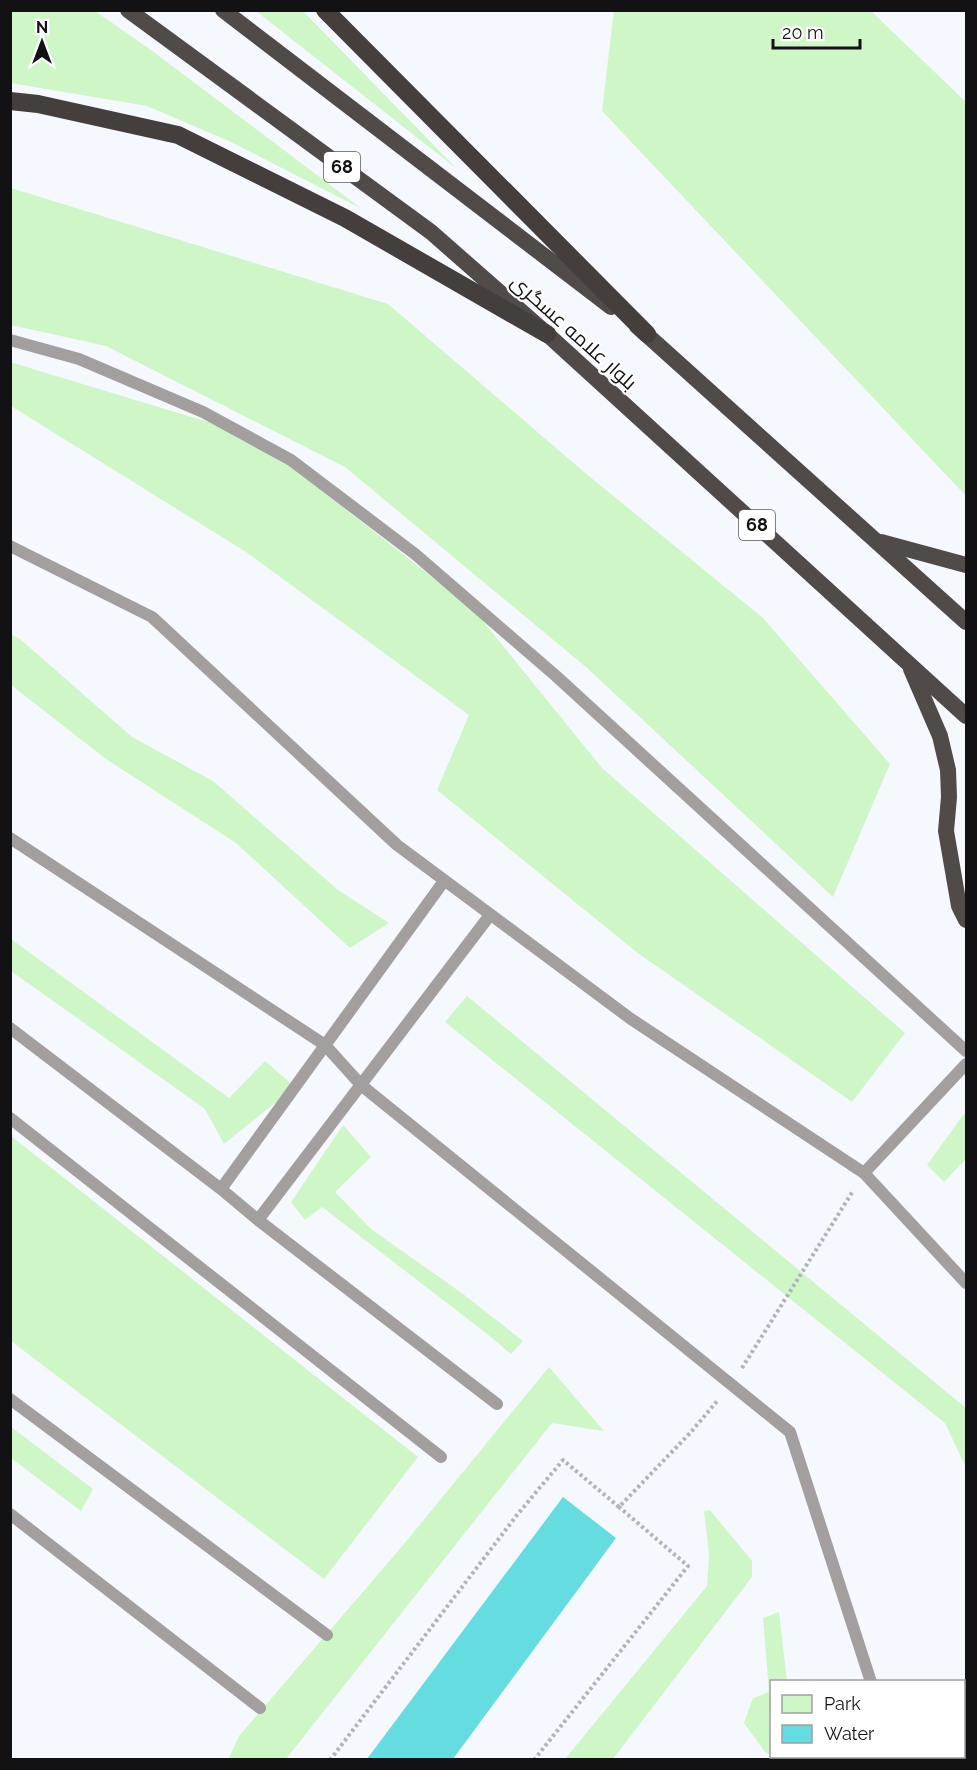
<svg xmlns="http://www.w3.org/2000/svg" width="977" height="1770" font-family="Raleway,Cairo,sans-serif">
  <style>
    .green { fill: #cff6c6 }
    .water { fill: #65dce0 }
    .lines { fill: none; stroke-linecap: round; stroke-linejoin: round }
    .path { stroke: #b1b3b8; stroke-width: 4; stroke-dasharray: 3 3; stroke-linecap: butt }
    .service { stroke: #a29f9e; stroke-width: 12 }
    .trunk { stroke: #504a48; stroke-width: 16 }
    .motorway { stroke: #443e3c; stroke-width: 18 }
    .labels { text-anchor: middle; stroke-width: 4.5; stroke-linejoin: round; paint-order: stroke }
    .shield { fill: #fff; stroke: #59595a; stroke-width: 1.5 }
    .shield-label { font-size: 18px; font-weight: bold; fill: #121214 }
    .street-label { font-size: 20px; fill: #121214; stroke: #fff }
  </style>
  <rect width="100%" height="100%" fill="#f6f8ff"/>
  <path class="green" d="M614,10L871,11L966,102V496L602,111Z
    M10,11H95L151,50L362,209L231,142L147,106L11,83Z
    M256,11H303L457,169Z
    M11,188L388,304L584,472L763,618L890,764L833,897L586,667L345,467L106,346L11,325Z
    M10,362L251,435L474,610L602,768L905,1033L852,1102L639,954L437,790L469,715L246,552L11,406Z
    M10,634L20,639L132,737L213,781L338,890L389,923L350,948L236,843L106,759L11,685Z
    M11,939L229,1098L265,1061L295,1087L224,1144L205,1109L11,971Z
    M467,996L966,1408V1468L945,1423L445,1022Z
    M966,1114V1159L944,1182L927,1165L963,1115Z
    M343,1125L371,1157L335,1192L371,1229L463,1294L523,1341L511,1354L486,1333L322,1207L305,1220L291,1202Z
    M11,1136L418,1457L324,1579L11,1341Z
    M549,1367L604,1431L552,1423L286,1759L228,1760L239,1736L399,1550Z
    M10,1426L93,1489L81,1511L11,1458Z
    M710,1510L752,1561V1577L613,1759H565L707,1586L709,1554L704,1511Z
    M779,1612L787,1681L772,1682L771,1755L765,1752L744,1723L753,1698L769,1692L763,1618Z"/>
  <path class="water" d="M563,1497L616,1538L453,1759H367Z"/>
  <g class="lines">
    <path class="path" d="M742,1368L853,1191
      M330,1760L517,1515L563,1460L619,1507L691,1432L718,1400
      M534,1760L688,1566L619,1507"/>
    <path class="service" d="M10,340L79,359L203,412L291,460L415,554L556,676L966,1051
      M10,546L152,617L397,845L631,1019L864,1173L966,1283
      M10,838L325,1045L361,1085L790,1432L871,1682
      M10,1028L221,1189L444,881
      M10,1118L441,1457
      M864,1173L966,1064
      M221,1189L258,1220L497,1404
      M258,1220L490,915
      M10,1399L327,1635
      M10,1514L260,1708
      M881,1760L882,1756"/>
    <path class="trunk" d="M128,10L431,232L547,334L966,716
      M223,10L611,307
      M637,326L966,622
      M881,542L966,565
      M911,669L940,736L948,770L949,797L946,831L959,906L966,920"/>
    <path class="motorway" d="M325,10L647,334
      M10,101L38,104L178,135L345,218L547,334"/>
  </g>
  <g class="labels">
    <g class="shield">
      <rect x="324" y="152" width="36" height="30" rx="4.5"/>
      <rect x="739" y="510" width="36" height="30" rx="4.5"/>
    </g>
    <g class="shield-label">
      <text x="342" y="173">68</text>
      <text x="757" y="531">68</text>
    </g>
    <g class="street-label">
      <text transform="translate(574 332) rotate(42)" y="7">بلوار علامه عسگری</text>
    </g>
  </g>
  <rect width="977" height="1770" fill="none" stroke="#121214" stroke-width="24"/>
  <rect x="770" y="1680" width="195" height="78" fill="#ffffff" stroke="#a0a0a1" stroke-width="1.5"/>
  <rect x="782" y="1695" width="30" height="18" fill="#cff6c6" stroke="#a0a0a1" stroke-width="1.5"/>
  <text x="824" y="1710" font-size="18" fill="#121214">Park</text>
  <rect x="782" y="1725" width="30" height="18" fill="#65dce0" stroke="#a0a0a1" stroke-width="1.5"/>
  <text x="824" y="1740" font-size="18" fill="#121214">Water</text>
  <g transform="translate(42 42)" stroke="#ffffff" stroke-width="4.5" paint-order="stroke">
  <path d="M0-4.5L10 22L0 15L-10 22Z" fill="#121214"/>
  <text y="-9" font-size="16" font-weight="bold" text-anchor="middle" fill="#121214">N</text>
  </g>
  <path d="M773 39v9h87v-9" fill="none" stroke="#121214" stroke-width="3"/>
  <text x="782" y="39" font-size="18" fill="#121214" stroke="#ffffff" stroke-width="4.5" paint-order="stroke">20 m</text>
</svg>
